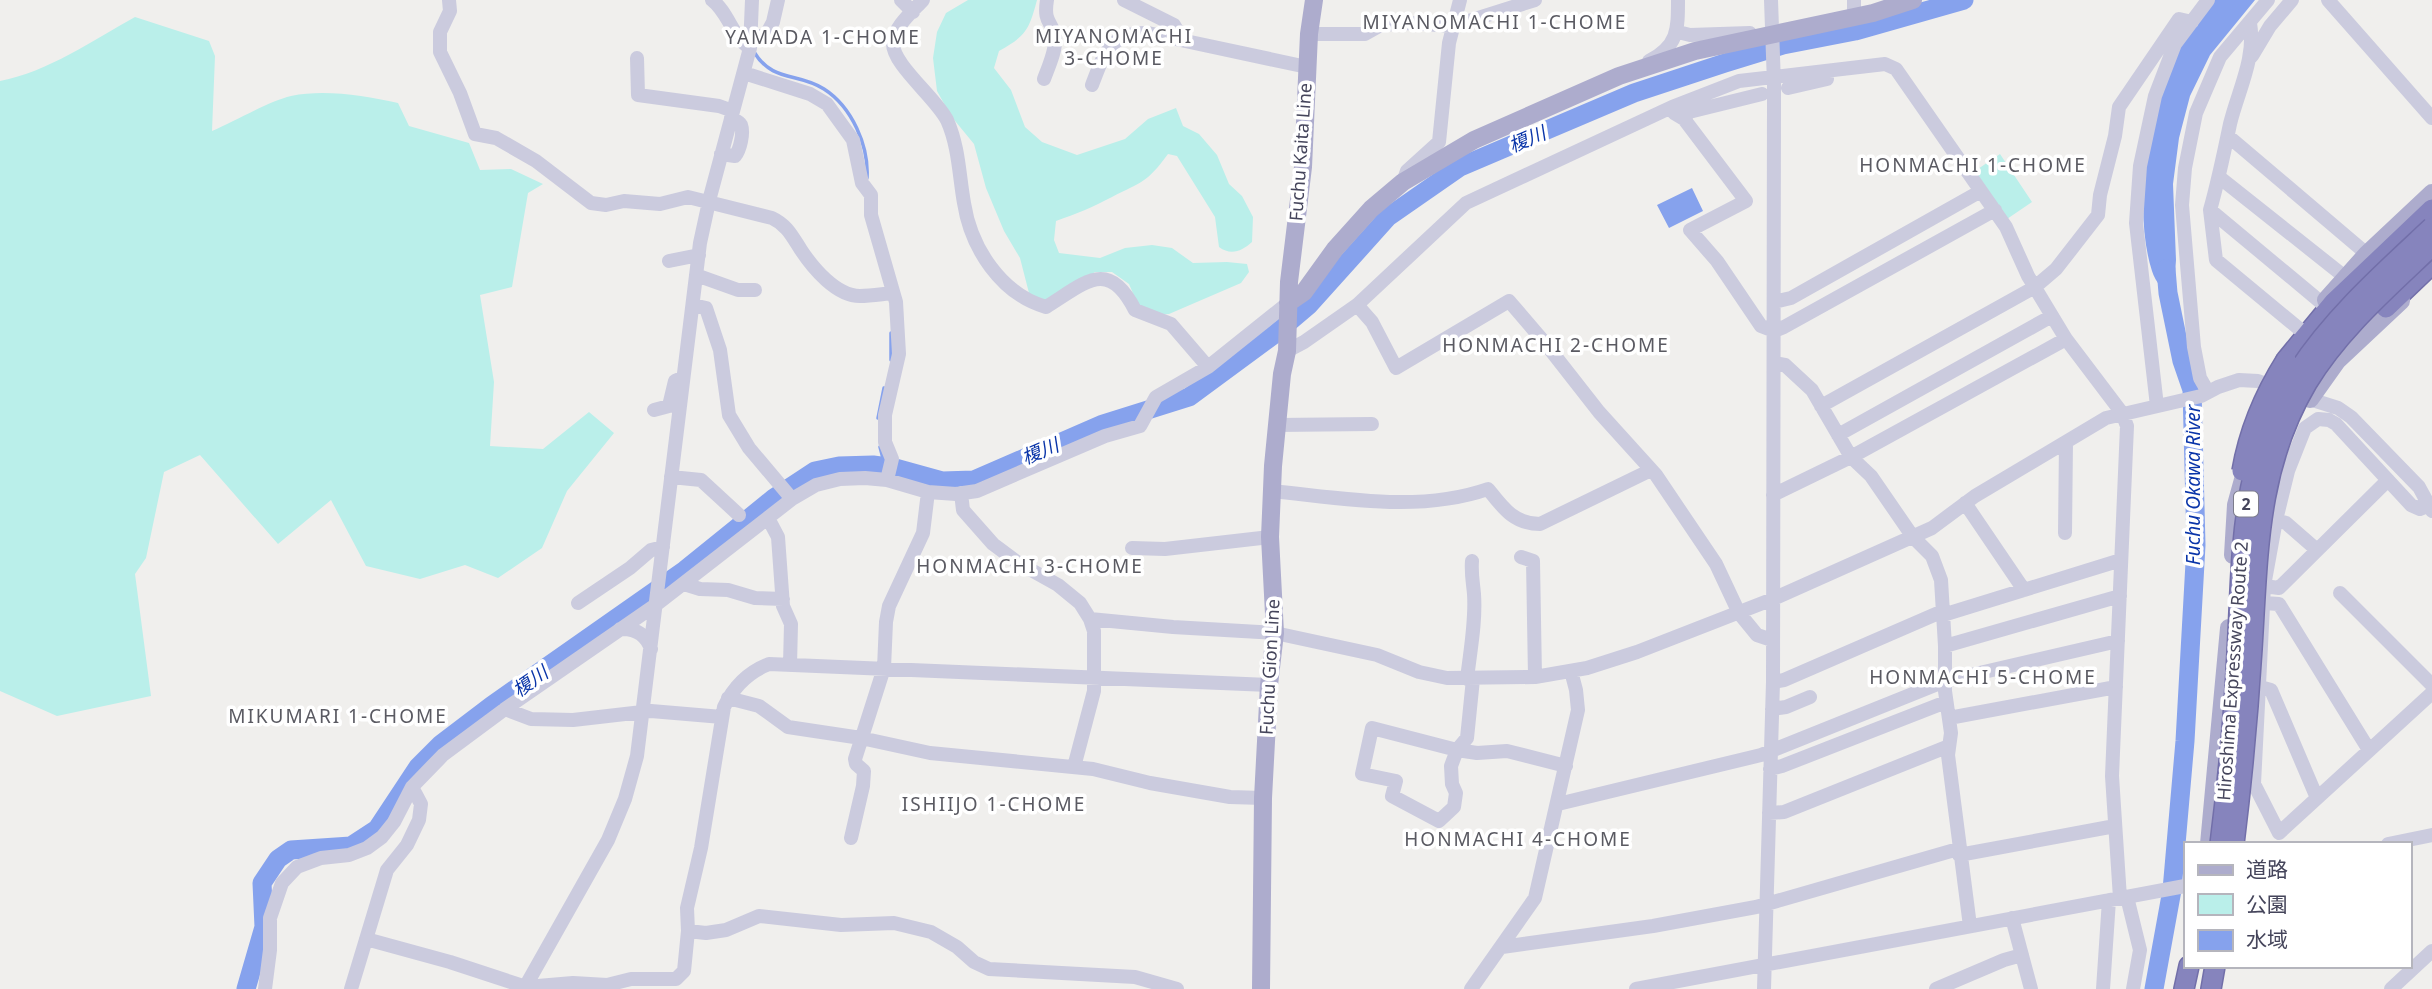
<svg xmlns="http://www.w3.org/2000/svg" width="2432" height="989" font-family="'Noto Sans','Noto Sans JP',sans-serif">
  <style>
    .green { fill: #baefea }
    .water { fill: #86a2ed }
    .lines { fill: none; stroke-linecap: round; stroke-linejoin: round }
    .stream { stroke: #86a2ed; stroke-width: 3.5 }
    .river { stroke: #86a2ed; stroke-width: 19 }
    .highway-casing { stroke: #726fa9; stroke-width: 22 }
    .minor { stroke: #cbcbde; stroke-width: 14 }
    .major { stroke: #adaccd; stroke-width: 18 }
    .highway { stroke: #8684bd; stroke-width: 19 }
    .highway-bridge-casing { stroke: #726fa9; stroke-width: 22; stroke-linecap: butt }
    .minor-bridge { stroke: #cbcbde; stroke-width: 14 }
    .highway-bridge { stroke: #8684bd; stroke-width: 19 }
    .labels { text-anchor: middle; stroke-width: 7; stroke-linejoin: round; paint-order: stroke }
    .shield { fill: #fff; stroke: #7d7d8c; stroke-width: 2 }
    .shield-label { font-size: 16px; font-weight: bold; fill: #45455b }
    .street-label { font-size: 18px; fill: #45455b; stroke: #fff }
    .neighbourhood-label { font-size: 19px; letter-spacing: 2px; fill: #5a5a62; stroke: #fff }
    .water-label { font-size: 19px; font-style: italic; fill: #0a35a9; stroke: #fff }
  </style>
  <rect width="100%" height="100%" fill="#f0efed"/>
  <path class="green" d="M968,0H1037C1029,30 1026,36 999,51L994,68L1011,90L1025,127L1042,142L1077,155L1125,139L1148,119L1176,108L1183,126L1199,134L1217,155L1229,184L1242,196L1253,217L1252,242C1242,251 1231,256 1219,247L1215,217L1177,156L1168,154C1147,183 1141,182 1112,197C1093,207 1076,214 1056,221L1054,240L1059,253L1100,258L1125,248L1152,245L1172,248L1193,263L1227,262L1247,264L1249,272L1241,283L1169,314L1154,315L1139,307L1129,284L1112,272H1095L1051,300L1040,301L1029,293L1020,258L1004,231L986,188L974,144L951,116L937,91L933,58L937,32L946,13Z
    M135,17L209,41L215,56L212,131C234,122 269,101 291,96C326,89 364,96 398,103L409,126L469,143L480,170L511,169L543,184L528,193L512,287L480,295L494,382L490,446L543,449L589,412L614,433L567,491L542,548L498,578L465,565L420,579L366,566L331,500L278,544L200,455L164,472L146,558L135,574L151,696L57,716L0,691V81C48,72 93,40 135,17Z
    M2000,154L2032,202L2007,219L1975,171Z"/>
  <path class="water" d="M2214,0H2255L2210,55L2190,96L2179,138L2173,184L2176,260L2173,302C2166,293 2155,282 2152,271C2131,205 2151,108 2178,47C2185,30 2202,14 2214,0Z
    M1692,188L1703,211L1669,228L1657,205Z"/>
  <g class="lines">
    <path class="stream" d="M754,52C773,83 798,72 824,89C852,107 869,146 867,178
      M891,333V360
      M878,418L884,388
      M880,447L885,466"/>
    <path class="river" d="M246,989L264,927L262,883L278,859L291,850L351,846L377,829L418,767L441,744L491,706L685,570L774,498L815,471L839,466L873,465L895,468L942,481L974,480L1103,424L1189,397L1276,333L1309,305L1388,217L1460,167L1634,93L1725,63L1783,45L1855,31L1964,0
      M2154,989L2172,890L2185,741L2196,545L2192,390L2182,361L2168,293L2166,269"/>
    <defs>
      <path id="highway" d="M2386,308L2432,264
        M2286,360L2333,303L2432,209
        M2184,989L2189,966
        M2211,989L2215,966"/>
    </defs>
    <use href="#highway" class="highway-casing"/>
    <path class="minor" d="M449,0L450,11L440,32V52L460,93L475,134L496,138L536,161L591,203L606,205L624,201L660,204L688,197L772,218C787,225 792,236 801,250C813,268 836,296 860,296C871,296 882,294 893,293
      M712,0C729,13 732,37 750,48
      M901,0L913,12
      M923,0C913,11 893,28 893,43C892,64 936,98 947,120C959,147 959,175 964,203C971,248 1001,294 1046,307C1085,283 1108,257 1135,310L1171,324L1208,367
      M1124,0L1174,25L1183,40
      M1771,0L1774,84
      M2328,0L2432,118
      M1854,17V0
      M2250,23C2256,58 2238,91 2230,124C2224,153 2218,182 2210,210L2323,304
      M1678,32L1690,35L1750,33
      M1309,34H1365L1381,25L1409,23L1453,26L1535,0
      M752,37L766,35L773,22L778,0
      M2252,56L2270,26L2292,0
      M637,58L638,95L719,106L733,111
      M1649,61C1678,46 1678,30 1678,0
      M744,73L810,94L827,104L853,140L862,183L871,195V215L896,302L899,354L885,415V442L892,459L887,480
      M1044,79C1048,68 1056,51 1055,39C1053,20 1043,25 1047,0
      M1092,85C1104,54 1110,32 1148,33L1307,67
      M1788,88L1827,79
      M1762,94L1689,112L1684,119L1746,201L1690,230L1717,261L1761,326L1774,331L1784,327L1995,210
      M1684,119L1674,113L1672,107L1739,81L1885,64L1896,69L2006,227L2028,276L2066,339L2122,413L2127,426L2112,776L2120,898
      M2228,136L2367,254
      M721,154L735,156C740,150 744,133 741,125C739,121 734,120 731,118
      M2219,177L2345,277
      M1403,182L1407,171L1439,142L1449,43L1460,0
      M2210,210L2216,260L2303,332
      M669,261L699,255
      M696,275L738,290H755
      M1774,302L1791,298L1981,191
      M693,305L706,308L720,350L729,415L749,448L792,499
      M1357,305L1372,322L1396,368L1509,301L1545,343L1599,412L1656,475L1716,564L1739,613L1757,635L1772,640
      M1287,351L1304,342L1357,305L1466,203L1672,107
      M1774,363L1785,365L1812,390L1851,457L1871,476L1913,537L1932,556L1941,580L1945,646V691L1951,733L1948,755L1970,926
      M2208,392L2200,378L2194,347L2182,205L2185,168L2196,113L2220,57L2268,0
      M2300,396L2338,408L2351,417L2419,487L2432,511
      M1821,406L2035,287L2056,269L2098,215L2100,195L2115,136L2119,107L2179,19L2192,22
      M2157,406L2136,223L2140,166L2155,96L2175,44L2208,0
      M654,410L669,406L675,381L682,378
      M1277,425L1372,424
      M1838,435L2052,316
      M671,477L701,480L739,515
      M1272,491C1342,498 1419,513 1488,489C1503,508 1514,524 1540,524L1651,470
      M961,493L963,510L993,544L1017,562L1058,585L1080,603L1090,619L1094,631V691L1074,767
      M1773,495L1851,457L2066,339
      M1965,503L2024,590
      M2430,505L2420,509L2411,505L2336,424L2329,420L2318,419L2305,428L2288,471L2276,520L2264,586L2254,784L2279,833L2432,693
      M768,518L778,537L783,606L791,624L790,665
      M2276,520L2286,523L2317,550
      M2065,533L2066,442
      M1132,548L1165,549L1270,537
      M1521,557L1533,561L1535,677
      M684,584L700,589L728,590L755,598L783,599
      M2264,586L2279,588L2388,480
      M2340,593L2432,685
      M578,603L630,568L651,550L663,547
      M2264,603L2279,604L2369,750
      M1943,615L2121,560
      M1090,619L1173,627L1275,633L1377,655L1419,672L1447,678L1535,677L1587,668L1637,652L1773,599L1932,528L1975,496L2106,418L2201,396L2218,387L2239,380L2258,381L2278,388
      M620,629C635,628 646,634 651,649
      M1945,646L2120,596
      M1467,679C1470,652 1476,622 1474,594C1473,582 1471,574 1472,561
      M1473,679L1467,738L1457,750L1451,766L1452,784L1456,793L1454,807L1439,821L1392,796L1396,781L1362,774L1372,728L1457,750L1477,753L1507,751L1566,766
      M1773,682L1784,680L1943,611
      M2260,687L2271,690L2317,798
      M728,698L759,706L788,727L861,738L930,753L1093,769L1150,783L1230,797L1263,798
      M505,709L531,719L573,720L651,711L722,717
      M1772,709L1786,707L1810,697
      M1949,718L2116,687
      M1770,769L1782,766L1946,702
      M1558,804L1761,755L1945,681L2118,641
      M1769,813L1784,812L1949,746
      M851,838L863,786L864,771L856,764L855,759L884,668L886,622L889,606L923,533L928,492
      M2388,844L2432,835
      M1959,855L2115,826
      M2127,897L2140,950L2133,989
      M2012,918L2031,989
      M688,931L706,933L726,930L759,916L841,925L894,923L931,932L957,947L974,962L989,969L1135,977L1177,989
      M366,939L450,962L526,987L573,983L607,985L631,979H676L684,971L688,931L687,908L701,848L724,707C734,686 748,672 769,664L1269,685
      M1502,947L1653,926L1756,907L1958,849
      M265,989L270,950V918L282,883L297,867L321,858L349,855L367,848L382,837L394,822L412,787L443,755L505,709L657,604L792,499L816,485L840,479L865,478L887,480L928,492L956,494L977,491L1105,436L1140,426L1156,397L1208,367L1288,303
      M351,989L387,870L407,845L419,820L421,804L412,787
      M524,989L608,840L625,799L637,756L700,243L710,197L750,48L752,0
      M1471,989L1535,898L1578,710L1576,690L1571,671
      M1636,989L2185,886
      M1764,989L1773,682L1774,99
      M1936,989L2004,960L2022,955
      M2103,989L2109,900
      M2391,989L2432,951"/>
    <path class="major" d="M2326,300L2367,254L2432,193
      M1288,303L1304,292L1335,249L1371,209L1403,182L1474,140L1619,76L1695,51L1873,13L1913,0
      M2310,399L2337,361L2401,301
      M2233,555L2236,505L2249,458
      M2209,844L2229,628
      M1261,989L1263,798L1269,685L1275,633L1270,537L1273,466L1282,374L1287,351L1289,282L1303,167L1309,34L1314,0"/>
    <use href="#highway" class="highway"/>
    <defs>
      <path id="highway-bridge" d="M2242,471C2249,430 2264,395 2286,360
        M2220,844C2228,780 2234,717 2237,653C2243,549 2238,462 2298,371C2334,316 2384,272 2432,227
        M2234,844C2242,779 2248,714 2252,649C2258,554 2257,467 2307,383C2339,330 2388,288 2432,246"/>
    </defs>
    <use href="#highway-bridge" class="highway-bridge-casing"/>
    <path class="minor-bridge" d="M1774,84V99"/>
    <use href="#highway-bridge" class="highway-bridge"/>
  </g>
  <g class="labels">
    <rect class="shield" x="2234" y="491.5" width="24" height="25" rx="5"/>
    <g class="shield-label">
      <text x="2246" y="510">2</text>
    </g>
    <g class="street-label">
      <text transform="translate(1301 152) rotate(-86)" y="6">Fuchu Kaita Line</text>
      <text transform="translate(1270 667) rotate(-87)" y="6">Fuchu Gion Line</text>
      <text transform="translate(2233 671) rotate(-86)" y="6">Hiroshima Expressway Route 2</text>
    </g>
    <g class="neighbourhood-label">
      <text x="1495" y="29">MIYANOMACHI 1-CHOME</text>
      <text x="1114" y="43">MIYANOMACHI<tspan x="1114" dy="22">3-CHOME</tspan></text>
      <text x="823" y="44">YAMADA 1-CHOME</text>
      <text x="1973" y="172">HONMACHI 1-CHOME</text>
      <text x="1556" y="352">HONMACHI 2-CHOME</text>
      <text x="1030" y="573">HONMACHI 3-CHOME</text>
      <text x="1983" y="684">HONMACHI 5-CHOME</text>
      <text x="338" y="723">MIKUMARI 1-CHOME</text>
      <text x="994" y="811">ISHIIJO 1-CHOME</text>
      <text x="1518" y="846">HONMACHI 4-CHOME</text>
    </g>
    <g class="water-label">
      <text transform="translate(1527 139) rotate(-23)" y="7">榎川</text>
      <text transform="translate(1040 451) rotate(-23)" y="7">榎川</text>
      <text transform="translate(2193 485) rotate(-90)" y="7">Fuchu Okawa River</text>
      <text transform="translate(530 681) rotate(-35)" y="7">榎川</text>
    </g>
  </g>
  <rect x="2184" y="842" width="228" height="126" fill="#ffffff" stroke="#b5b5bd" stroke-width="2"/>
  <rect x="2198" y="865" width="35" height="10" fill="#adaccd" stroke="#b5b5bd" stroke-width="2"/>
  <text x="2246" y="877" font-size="21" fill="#45455b">道路</text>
  <rect x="2198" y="894" width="35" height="21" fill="#baefea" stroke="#b5b5bd" stroke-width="2"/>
  <text x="2246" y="912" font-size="21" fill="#45455b">公園</text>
  <rect x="2198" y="930" width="35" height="21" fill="#86a2ed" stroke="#b5b5bd" stroke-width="2"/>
  <text x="2246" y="947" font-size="21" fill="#45455b">水域</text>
</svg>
